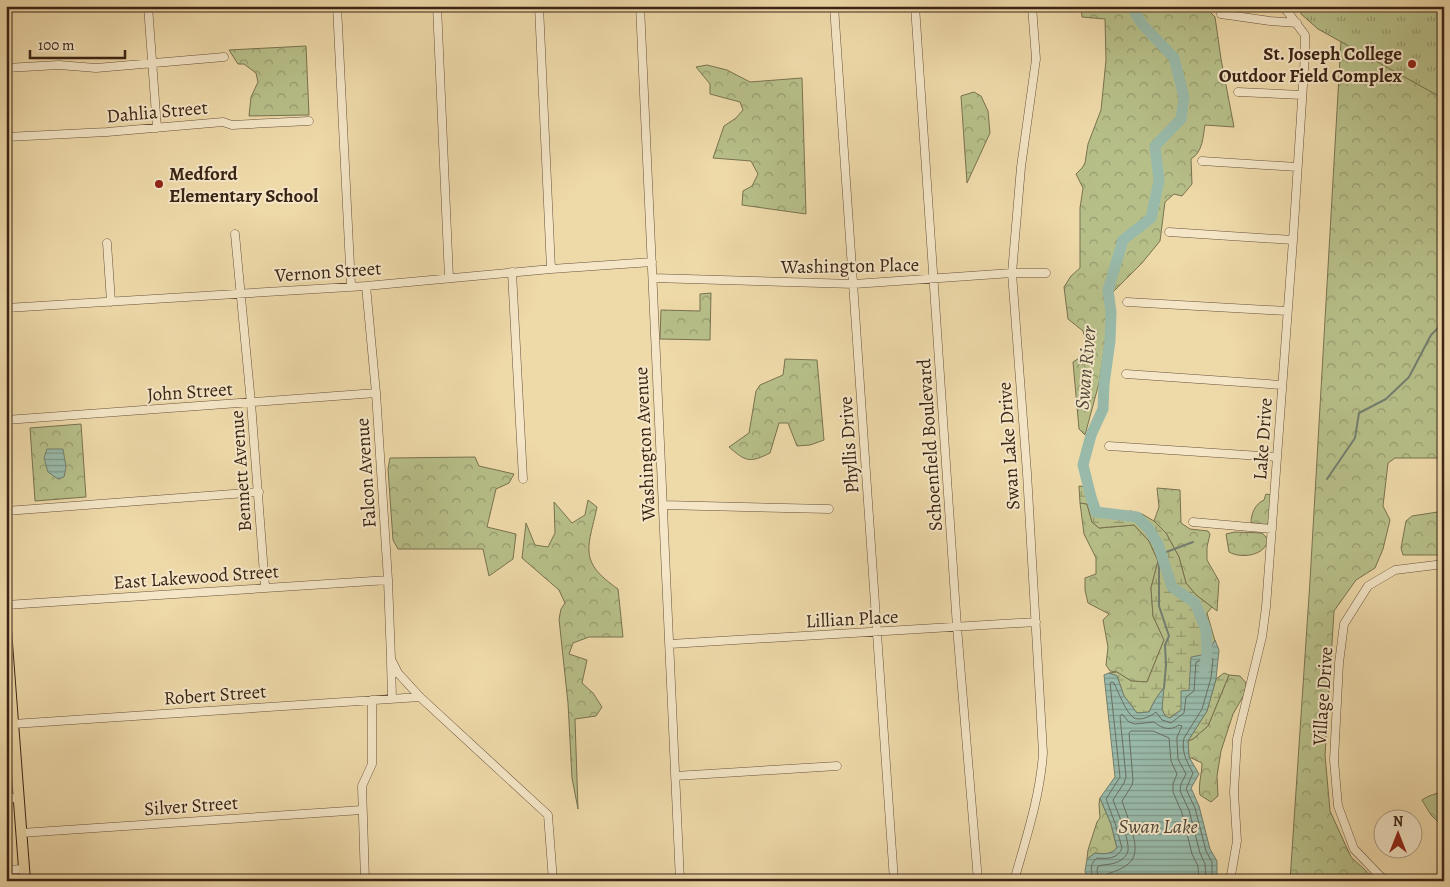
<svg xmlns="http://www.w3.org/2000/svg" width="1450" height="887" font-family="Alegreya,serif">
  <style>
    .forest { fill: url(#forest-crowns); stroke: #79724f }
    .wetland { fill: url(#wetland-marsh); stroke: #79724f }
    .park { fill: url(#park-tufts); stroke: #79724f }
    .water { fill: url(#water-rules); stroke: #737e6e }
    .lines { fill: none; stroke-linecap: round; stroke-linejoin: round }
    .shore { stroke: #6a6f60; stroke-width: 1 }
    .stream { stroke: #737e6e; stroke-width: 2 }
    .river { stroke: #99baaa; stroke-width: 11 }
    .minor-casing { stroke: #68513a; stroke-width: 9 }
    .major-casing { stroke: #3b2415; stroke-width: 12 }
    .minor { stroke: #f4e6c7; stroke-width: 8 }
    .major { stroke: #eed9a9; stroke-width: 10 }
    .poi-dot { fill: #8f2418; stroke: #f4e6c7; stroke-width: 2 }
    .labels { text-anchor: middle; stroke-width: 4; stroke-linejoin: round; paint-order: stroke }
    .poi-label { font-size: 19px; font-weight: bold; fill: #3b2415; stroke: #f4e6c7; text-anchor: end }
    .street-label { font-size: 19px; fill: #3b2415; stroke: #f4e6c7 }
    .water-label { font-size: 20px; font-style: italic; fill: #524a3a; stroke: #f4e6c7 }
  </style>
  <defs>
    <pattern id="forest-crowns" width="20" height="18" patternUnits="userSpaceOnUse" patternTransform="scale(1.25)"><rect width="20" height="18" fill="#b7bf89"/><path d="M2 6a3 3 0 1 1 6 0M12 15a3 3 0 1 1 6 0" fill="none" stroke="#969b6f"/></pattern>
    <pattern id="wetland-marsh" width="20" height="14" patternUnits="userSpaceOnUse" patternTransform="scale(1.25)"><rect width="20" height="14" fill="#b7bf89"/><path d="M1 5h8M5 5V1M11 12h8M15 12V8" fill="none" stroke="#969b6f"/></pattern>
    <pattern id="park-tufts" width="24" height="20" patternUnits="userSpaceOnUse" patternTransform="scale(1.25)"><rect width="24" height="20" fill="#b7bf89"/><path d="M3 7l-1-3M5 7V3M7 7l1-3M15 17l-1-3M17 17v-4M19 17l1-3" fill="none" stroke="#969b6f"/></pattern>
    <pattern id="water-rules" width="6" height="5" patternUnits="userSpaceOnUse" patternTransform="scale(1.25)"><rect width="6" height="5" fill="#99baaa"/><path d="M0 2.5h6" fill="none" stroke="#7e9789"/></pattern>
  </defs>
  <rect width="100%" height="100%" fill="#eed9a9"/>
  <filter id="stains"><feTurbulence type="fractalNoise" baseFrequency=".004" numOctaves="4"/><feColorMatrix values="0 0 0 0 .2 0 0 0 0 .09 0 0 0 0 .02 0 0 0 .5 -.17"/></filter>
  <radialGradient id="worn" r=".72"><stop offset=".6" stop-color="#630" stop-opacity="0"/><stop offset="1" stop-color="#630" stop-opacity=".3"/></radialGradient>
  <path class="forest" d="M1081,6H1204L1215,17L1221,59L1234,127L1205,125C1203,136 1203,152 1191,159L1192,184L1182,196L1174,194L1165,202L1160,241L1142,263L1113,292L1099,383L1085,435L1079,429L1073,362L1089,352L1083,331L1068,319L1064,287L1071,276L1080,268V208L1083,188L1076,174L1082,168L1085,163L1088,144L1101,110L1106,60L1105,19L1082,17Z
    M1341,41L1444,51V458H1395L1388,463L1383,506L1390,520L1383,549L1375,568L1356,580L1334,611L1325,755L1330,811L1351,857L1377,881H1290L1310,581Z
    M306,46L309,115L249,116L251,97L258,82L256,73L244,64H238L229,50Z
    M707,65L727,70L750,82L802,78L806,214L742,205L743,191L752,186L758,174L751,161L713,158L724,126L736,118L743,110L740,102L710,94V84L696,67Z
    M974,92L981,96L988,111L990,133L967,183L961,96Z
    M711,293L710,340L660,339L661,310L700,311V294Z
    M785,359L817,360L824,440L810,445L797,446L788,423H779L770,453C750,463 746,462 729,447L749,433L756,391L760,385L783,375Z
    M81,424L86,497L35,501L30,428Z
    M475,457L479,466L514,474L509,483L496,489L487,527L516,534L513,559L489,576L483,549H398L393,540L388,469L390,458Z
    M1157,488L1180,490L1181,523L1190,529L1208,531L1210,534L1207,547V560L1219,581L1217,611L1196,595L1186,583L1179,557L1166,533L1154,521L1159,507Z
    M1266,494L1271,495L1269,522L1266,525L1251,523C1251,514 1255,504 1264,500Z
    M588,500L597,507C588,549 578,561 618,589L623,637H589L573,643L569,654L587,660L582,683L593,693L602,707L596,716L575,719L578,809L572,778L568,703L559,619L561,609L565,603L559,590L522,558L526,523L535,545L548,547L555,533L554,502L572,523L585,515Z
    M1080,503L1087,504L1092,522L1099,528L1134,525L1149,541L1158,561L1151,588L1153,616L1164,640L1147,682L1131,681L1117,672L1110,671L1106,665L1108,647L1103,620L1109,614L1088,603L1085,590V578L1096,574V558L1084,534Z
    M1444,511V555H1403L1401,548L1406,521L1412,516Z
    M1235,532L1262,533L1268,539C1266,556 1241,559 1229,552L1226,534Z
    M1229,675L1240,676L1246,683L1245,693L1233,714L1221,751L1217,776L1218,796L1211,802L1200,795C1198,784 1202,774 1202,763L1189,757L1188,741L1193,739L1208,726Z
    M1444,791V827H1443L1431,815L1422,800C1429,795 1436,794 1444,791Z
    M1100,798L1111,824L1117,848C1111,855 1103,854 1095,853L1087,859L1088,850L1097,822L1100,818L1099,804Z"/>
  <path class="wetland" d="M1079,486L1088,487L1094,505L1099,509L1121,512L1131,511L1142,514L1154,521L1166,533L1179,557L1186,583L1196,595L1212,607L1207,613L1215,641L1207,654L1181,710L1169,718L1165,716L1162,709L1163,689L1155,700L1149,712L1137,713L1124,696L1117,676L1109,673L1117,672L1131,681L1147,682L1164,640L1153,616L1151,588L1158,561L1149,541L1134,525L1099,528L1092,522L1087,504L1080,503Z
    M1224,673L1229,675L1208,726L1193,739L1188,741L1207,711L1216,679Z"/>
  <path class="park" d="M1302,6H1444V99L1318,29L1301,14Z"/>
  <path class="water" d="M47,449H63L66,467L64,477L58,479L48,472L44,458Z
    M1215,640L1219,650L1216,679L1207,711L1188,741L1189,757L1199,774L1191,788L1199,806L1210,849L1217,861V881H1088L1085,871L1087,859L1095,853C1103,854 1111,855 1117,848L1111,824L1100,798L1115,777L1104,675L1109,673L1117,676L1124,696L1137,713L1149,712L1155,700L1164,687L1162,709L1165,716L1170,718L1181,710V691L1189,690L1191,657L1207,654Z"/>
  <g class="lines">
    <path class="shore" d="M1093,881C1092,872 1088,865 1097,858C1107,859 1118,859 1122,848L1115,823L1106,799L1120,777L1110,683L1112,682L1114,683C1118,691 1126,713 1134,718C1142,721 1151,716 1156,712L1162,720L1171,723L1184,713L1186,697L1194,691L1196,662L1211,657L1213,660L1211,678L1202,709L1184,738C1181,752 1187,762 1193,773L1186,789L1195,808L1206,851L1212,862V881
      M1099,881L1097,870L1098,866C1106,864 1114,865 1121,860C1124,858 1127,855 1128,851C1130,840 1117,811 1113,800L1124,783L1126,777L1120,716L1122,714L1129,722L1135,724L1154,722C1163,729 1170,731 1179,725L1182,726L1177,737V742L1178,759L1186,774L1181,784L1180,791L1189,810L1200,853L1205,864L1206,881
      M1107,881V874C1129,867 1140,860 1133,835C1130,823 1126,812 1122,801L1132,785L1133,780L1129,733L1131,731H1153L1169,738L1171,761L1177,774L1173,784V792L1182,813L1192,854L1198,866L1199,881"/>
    <path class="stream" d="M1327,479L1355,438L1359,413L1386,399L1409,377L1431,335L1444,322
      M1164,688L1166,665L1165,645L1169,636L1159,606V560L1161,554L1193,542"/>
    <path class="river" d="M1131,6L1142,24L1174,58L1184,97L1181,119L1155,146L1159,181L1151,218L1123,240L1108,290L1111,312L1110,341L1104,384L1103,409L1091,435L1083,465L1091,497L1096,512L1137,517L1149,529L1158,544L1172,587L1195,603L1206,630L1207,654L1204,669"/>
    <defs>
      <path id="minor" d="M148,6L157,128
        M337,6L351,286
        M437,6L449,278
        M539,6L551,269
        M640,6L680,881
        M834,6L894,881
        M915,6L957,627L978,881
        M1221,14L1270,21L1297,23
        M6,68L59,65L96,68L224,57
        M1238,92L1302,95
        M6,137L107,132L223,122L232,125L309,121
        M1202,161L1297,167
        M1169,232L1293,240
        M235,234L251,403L265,587
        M107,243L111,302
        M512,272L523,479
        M653,278L854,284L1012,273H1046
        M366,286L376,393L388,580L391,659L398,673L420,697L548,815L553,881
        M1127,302L1287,311
        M6,308L366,286L551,269L652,262
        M1126,374L1282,385
        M6,420L376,393
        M1109,446L1277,457
        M663,505L829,509
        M6,511L259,492
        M1193,522L1272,529
        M6,605L388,580
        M670,644L1036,622
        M391,661L392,699
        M13,724L420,697
        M675,776L837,766
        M6,797L19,799
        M21,833L362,810
        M6,870L25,869
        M365,881L362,786L372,764V700
        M1014,881C1026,838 1040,797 1043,753L1027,473L1012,273L1021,167L1036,59L1032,6
        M1230,881L1237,841L1234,792L1237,739L1262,637L1266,607L1293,240L1305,54V35L1287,11L1281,6
        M1385,881L1354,849L1338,806L1334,760L1339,663L1344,624L1368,586L1395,570L1444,564"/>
      <path id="major" d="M6,630L25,881"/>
    </defs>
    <use href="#minor" class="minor-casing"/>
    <use href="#major" class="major-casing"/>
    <use href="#minor" class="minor"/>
    <use href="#major" class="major"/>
  </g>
  <g class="poi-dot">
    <circle cx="1412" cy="64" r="5"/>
    <circle cx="159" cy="184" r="5"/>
  </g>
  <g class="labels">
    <g class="poi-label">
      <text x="1402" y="60">St. Joseph College<tspan x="1402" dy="22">Outdoor Field Complex</tspan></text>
      <text x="169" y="180" text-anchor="start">Medford<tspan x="169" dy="22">Elementary School</tspan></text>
    </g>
    <g class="street-label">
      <text transform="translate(157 111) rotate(-5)" y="7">Dahlia Street</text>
      <text transform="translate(850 265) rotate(-1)" y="7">Washington Place</text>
      <text transform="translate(328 271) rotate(-4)" y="7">Vernon Street</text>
      <text transform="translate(190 391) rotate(-4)" y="7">John Street</text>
      <text transform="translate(1262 439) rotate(-86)" y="7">Lake Drive</text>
      <text transform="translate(644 444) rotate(-93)" y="7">Washington Avenue</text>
      <text transform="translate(848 445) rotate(-94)" y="7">Phyllis Drive</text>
      <text transform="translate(929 445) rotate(-94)" y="7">Schoenfield Boulevard</text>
      <text transform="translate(1008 446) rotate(-94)" y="7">Swan Lake Drive</text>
      <text transform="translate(240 471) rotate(-94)" y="7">Bennett Avenue</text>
      <text transform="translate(365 473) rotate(-94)" y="7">Falcon Avenue</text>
      <text transform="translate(196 576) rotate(-4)" y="7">East Lakewood Street</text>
      <text transform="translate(852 618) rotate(-3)" y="7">Lillian Place</text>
      <text transform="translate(215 694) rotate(-4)" y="7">Robert Street</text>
      <text transform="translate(1322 696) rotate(-86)" y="7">Village Drive</text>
      <text transform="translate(191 805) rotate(-4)" y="7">Silver Street</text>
    </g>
    <g class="water-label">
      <text transform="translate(1085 368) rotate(-85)" y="7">Swan River</text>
      <text x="1158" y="833">Swan Lake</text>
    </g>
  </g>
  <rect width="1450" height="887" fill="none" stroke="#eed9a9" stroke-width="25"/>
  <rect x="8" y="8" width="1435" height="872" fill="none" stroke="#3b2415" stroke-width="2.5"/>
  <rect x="12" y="12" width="1425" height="862" fill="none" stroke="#3b2415"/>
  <g transform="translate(1398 834)"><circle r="24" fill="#f4e6c7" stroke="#aa9880"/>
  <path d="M0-4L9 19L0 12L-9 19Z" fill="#8f2418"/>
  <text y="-8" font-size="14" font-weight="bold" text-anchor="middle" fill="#3b2415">N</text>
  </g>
  <path d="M30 50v8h95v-8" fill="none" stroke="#3b2415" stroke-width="2.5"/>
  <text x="38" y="50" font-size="15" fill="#3b2415" stroke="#f4e6c7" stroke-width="4" paint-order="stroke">100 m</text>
  <rect width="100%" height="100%" filter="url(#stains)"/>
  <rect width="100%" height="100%" fill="url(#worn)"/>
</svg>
